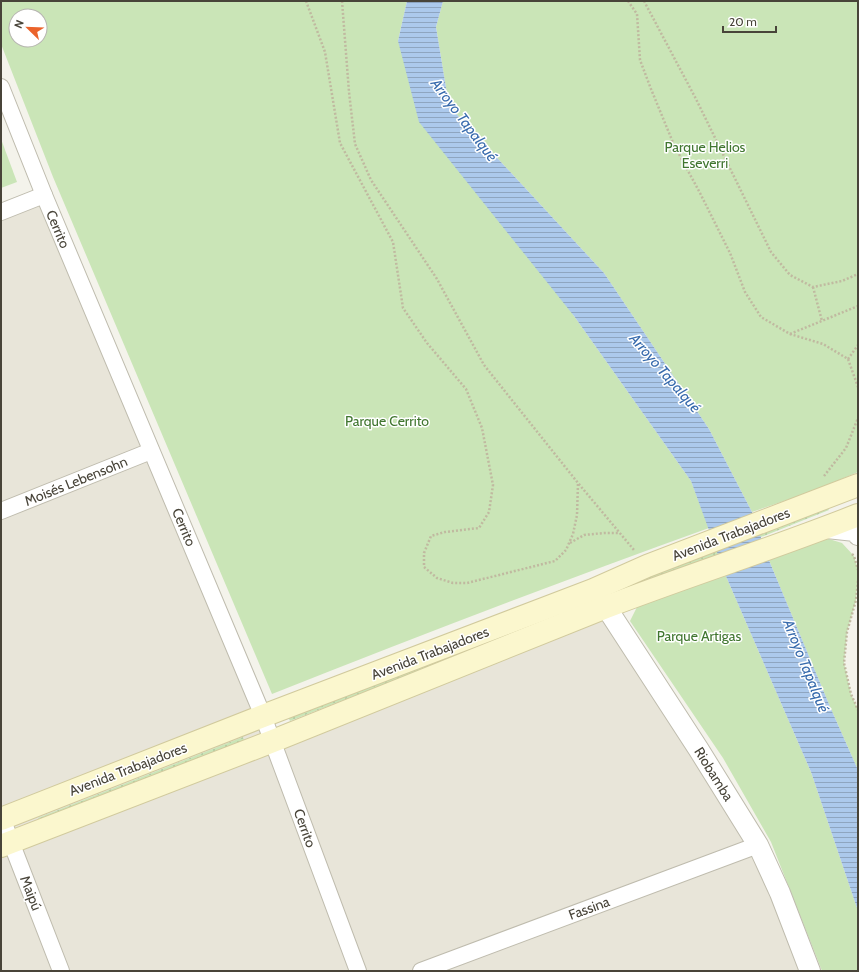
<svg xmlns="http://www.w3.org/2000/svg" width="859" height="972" font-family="Cabin,sans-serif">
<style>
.residential{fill:#e8e5d9}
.grass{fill:url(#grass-dots)}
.park{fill:#cae5b7;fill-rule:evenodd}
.water{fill:url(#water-rules)}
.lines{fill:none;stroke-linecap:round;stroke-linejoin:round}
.minor-casing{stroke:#bfbcae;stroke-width:18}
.tertiary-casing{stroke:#bfbcae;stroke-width:22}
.secondary-casing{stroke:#d1ca9d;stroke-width:24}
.path{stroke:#c0b9a0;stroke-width:2.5;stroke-dasharray:2 2;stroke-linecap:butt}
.minor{stroke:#fff;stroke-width:16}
.tertiary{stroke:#fff;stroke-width:20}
.secondary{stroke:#fbf7ce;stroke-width:22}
.labels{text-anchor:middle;stroke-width:3;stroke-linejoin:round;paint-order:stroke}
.park-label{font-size:14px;fill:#40762f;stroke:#fff}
.street-label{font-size:14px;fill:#484439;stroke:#fff}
.water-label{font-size:15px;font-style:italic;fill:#386bad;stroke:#fff}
</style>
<defs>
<pattern id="grass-dots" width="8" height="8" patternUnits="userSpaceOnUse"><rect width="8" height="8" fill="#cae5b7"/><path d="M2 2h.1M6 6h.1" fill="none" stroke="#afc69e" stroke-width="1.8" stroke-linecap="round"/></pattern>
<pattern id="water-rules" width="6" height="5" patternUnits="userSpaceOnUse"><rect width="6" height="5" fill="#acc9ec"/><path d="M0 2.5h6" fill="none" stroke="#8ea5c0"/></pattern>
</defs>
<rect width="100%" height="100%" fill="#f4f3eb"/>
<path class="residential" d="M 44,195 L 273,741 L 606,607 L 699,750 L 810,971 L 1,971 L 1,212 Z"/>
<g class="grass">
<path d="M 827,507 L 829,510 L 623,592 L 622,588 Z"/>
<path d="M 577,604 L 579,608 L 290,721 L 288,717 Z"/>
<path d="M 243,737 L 244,740 L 39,822 L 38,818 Z"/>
</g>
<g class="park">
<path d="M 1,1 L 407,1 L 398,41 L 574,316 L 691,481 L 709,528 C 562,581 417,636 272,694 L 53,177 L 1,44 ZM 16,16 L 40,16 L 40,40 L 16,40 Z"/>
<path d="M 443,1 L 858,1 L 858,472 L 813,491 L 752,512 L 709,429 L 604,273 L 449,106 L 436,27 Z"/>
<path d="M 1,139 L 17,182 L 1,188 Z"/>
<path d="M 829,539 L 842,543 L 854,556 L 858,570 L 856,600 L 847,632 L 844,663 L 851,694 L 858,710 L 858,770 L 831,709 L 768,558 L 817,541 Z"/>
<path d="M 725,574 L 811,772 L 858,911 L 858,971 L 822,971 L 771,842 L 723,758 L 630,621 L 638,605 Z"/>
</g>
<path class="water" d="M 407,1 L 443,1 L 436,27 L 449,106 L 604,273 L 709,429 L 752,512 L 768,558 L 831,709 L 858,770 L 858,911 L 811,772 L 725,574 L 691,481 L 574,316 L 419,122 L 398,41 Z"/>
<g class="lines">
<g class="minor-casing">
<g id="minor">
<path d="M 1,87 L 44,195 L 263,716 L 358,971"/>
<path d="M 1,212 L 44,195"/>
<path d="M 1,511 L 151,451"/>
<path d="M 1,815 L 11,842 L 61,971"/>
<path d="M 421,971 L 758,845"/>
</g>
</g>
<g class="tertiary-casing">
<g id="tertiary">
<path d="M 827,528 L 855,531 L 858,535"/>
<path d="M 597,595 L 606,607 L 699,750 L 758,845 L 780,893 L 810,971"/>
</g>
</g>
<g class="secondary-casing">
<g id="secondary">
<path d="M 1,819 L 263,716 L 593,590 L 647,566 L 858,485"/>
<path d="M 1,846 L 273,741 L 606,607 C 689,575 775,548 858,515"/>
</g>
</g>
<g class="path">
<path d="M 306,1 L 325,52 L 340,143 L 393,242 L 403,308 L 427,343 L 466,389 L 482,428 L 493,485 L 489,512 L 479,528 L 445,532 L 431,536 L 424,553 L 424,567 L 437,578 L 453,583 L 467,583 L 555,561 L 566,550 L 573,534 L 577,515 L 578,483"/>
<path d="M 342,1 L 349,92 L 355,144 L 371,180 L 437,279 L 484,365 L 578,483 L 634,550"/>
<path d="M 628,1 L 637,14 L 640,60 L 651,89 L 674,145 L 700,193 L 730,253 L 745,292 L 761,317 L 790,334 L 823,344 L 848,359 L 858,387"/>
<path d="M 644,1 L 696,99 L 771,252 L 790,275 L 813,287 L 842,281 L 858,274"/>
<path d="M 813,287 L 822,321"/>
<path d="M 790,334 L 858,306"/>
<path d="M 848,359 L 858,345"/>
<path d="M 824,476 L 846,448 L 858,418"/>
<path d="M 570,543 L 584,535 L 604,533 L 619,533"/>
<path d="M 852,554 L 854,556 L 858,570"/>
<path d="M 858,581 L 856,600 L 847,632 L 844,663 L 851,694 L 858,710"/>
</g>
<use href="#minor" class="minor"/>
<use href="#tertiary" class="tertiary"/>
<use href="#secondary" class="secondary"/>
</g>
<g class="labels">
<g class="park-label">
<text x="705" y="152">Parque Helios<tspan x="705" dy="16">Eseverri</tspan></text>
<text x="387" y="426">Parque Cerrito</text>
<text x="699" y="641">Parque Artigas</text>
</g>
<g class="street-label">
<text transform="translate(58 229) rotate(67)" y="5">Cerrito</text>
<text transform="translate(76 481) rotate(-22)" y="5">Moisés Lebensohn</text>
<text transform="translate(184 527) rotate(67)" y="5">Cerrito</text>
<text transform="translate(731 534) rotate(-21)" y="5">Avenida Trabajadores</text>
<text transform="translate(430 653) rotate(-21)" y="5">Avenida Trabajadores</text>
<text transform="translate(128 769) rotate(-21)" y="5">Avenida Trabajadores</text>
<text transform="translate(714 774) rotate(58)" y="5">Riobamba</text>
<text transform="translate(305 828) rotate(70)" y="5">Cerrito</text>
<text transform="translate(31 893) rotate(69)" y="5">Maipú</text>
<text transform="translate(589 908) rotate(-20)" y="5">Fassina</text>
</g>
<g class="water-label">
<text transform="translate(464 120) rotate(53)" y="5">Arroyo Tapalqué</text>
<text transform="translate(665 373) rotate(49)" y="5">Arroyo Tapalqué</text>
<text transform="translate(806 666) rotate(68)" y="5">Arroyo Tapalqué</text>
</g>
</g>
<rect width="859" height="972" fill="none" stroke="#484439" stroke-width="4"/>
<g transform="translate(28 28) rotate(293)"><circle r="19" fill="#ffffff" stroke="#b6b4b0"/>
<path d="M0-3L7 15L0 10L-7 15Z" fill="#eb632b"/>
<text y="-6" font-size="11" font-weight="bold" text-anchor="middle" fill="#484439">N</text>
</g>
<path d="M723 26v6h53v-6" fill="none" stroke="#484439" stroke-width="2"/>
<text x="729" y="26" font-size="12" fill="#484439" stroke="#ffffff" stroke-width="3" paint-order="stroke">20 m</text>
</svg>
